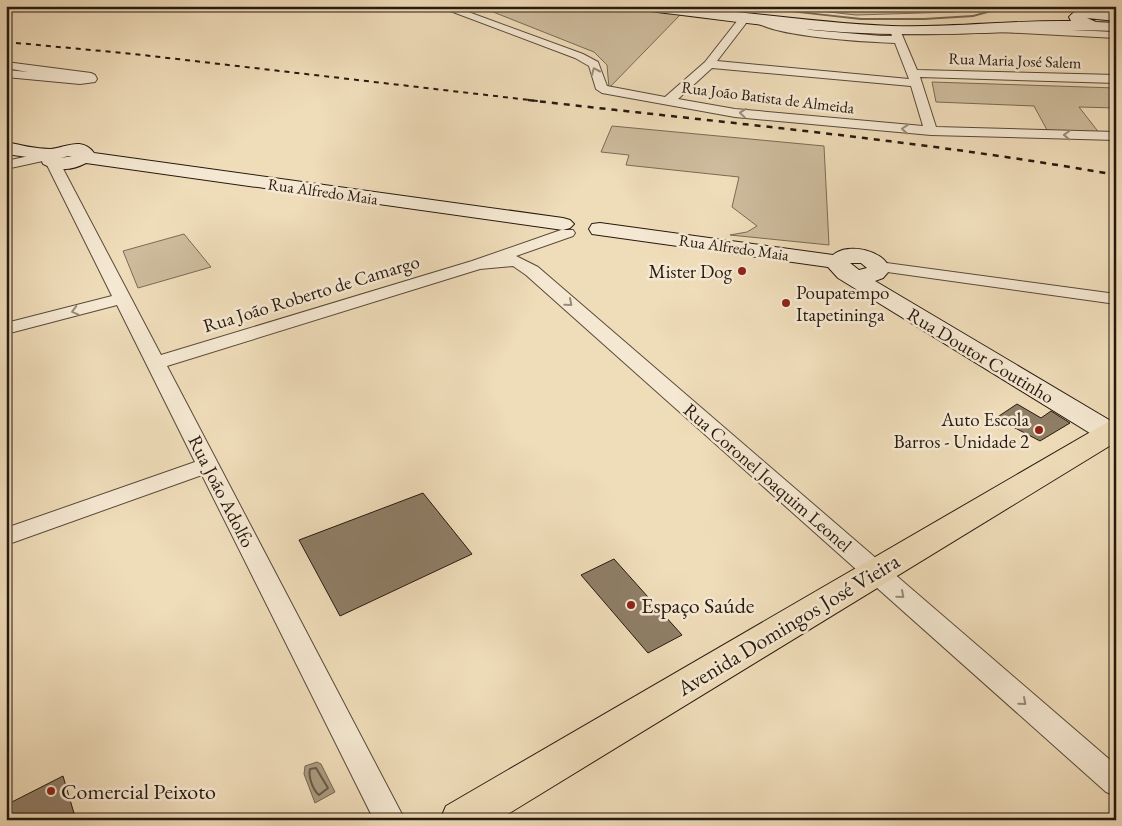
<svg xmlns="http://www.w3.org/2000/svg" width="1122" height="826" font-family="'EB Garamond',serif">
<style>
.green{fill:#cdbb9c;stroke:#7a6a55}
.water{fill:#ab9a7f;stroke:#766652}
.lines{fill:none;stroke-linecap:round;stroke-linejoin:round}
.shore{stroke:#685a46;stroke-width:2}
.stream{fill:#766652;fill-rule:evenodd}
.building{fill:#8f7e67;stroke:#26190e}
.minor-casing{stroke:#584a39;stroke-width:2}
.secondary-casing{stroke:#26190e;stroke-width:2}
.primary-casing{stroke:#26190e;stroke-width:2}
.minor{fill:#f5e8d2;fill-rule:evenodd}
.secondary{fill:#f5e8d2;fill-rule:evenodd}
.primary{fill:#efdcb9;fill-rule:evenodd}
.rail-far1{stroke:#26190e;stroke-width:2;stroke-dasharray:5 5;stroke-linecap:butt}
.rail{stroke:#26190e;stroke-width:2.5;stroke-dasharray:6 6;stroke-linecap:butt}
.oneway{stroke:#988b7a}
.poi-dot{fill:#8f2418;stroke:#f5e8d2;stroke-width:2}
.labels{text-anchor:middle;stroke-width:5;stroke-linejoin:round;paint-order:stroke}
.far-street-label{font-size:16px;fill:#26190e;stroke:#f5e8d2}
.poi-label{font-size:19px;fill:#26190e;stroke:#f5e8d2;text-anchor:end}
.street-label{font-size:19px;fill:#26190e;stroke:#f5e8d2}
.near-poi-label{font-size:22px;fill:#26190e;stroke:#f5e8d2;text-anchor:start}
.near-street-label{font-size:22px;fill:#26190e;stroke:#f5e8d2}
</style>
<rect width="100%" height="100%" fill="#efdcb9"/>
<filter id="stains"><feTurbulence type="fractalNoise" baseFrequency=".004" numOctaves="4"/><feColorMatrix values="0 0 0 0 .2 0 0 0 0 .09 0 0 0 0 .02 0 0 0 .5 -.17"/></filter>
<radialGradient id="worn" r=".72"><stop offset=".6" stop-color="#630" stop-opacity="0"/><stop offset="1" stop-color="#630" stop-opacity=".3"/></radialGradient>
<g class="green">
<path d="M 478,6 L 603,6 L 681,14 L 609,88 L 607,65 L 594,52 Z"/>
<path d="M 775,6 L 989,6 L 954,12 L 856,15 Z"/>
<path d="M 932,82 L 1116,88 L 1116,108 L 1079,107 L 1100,134 L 1047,130 L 1034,106 L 936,102 Z"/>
<path d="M 612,126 L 824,146 L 829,245 L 730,235 L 747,232 L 757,226 L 732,207 L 739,177 L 626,165 L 629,155 L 601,152 Z"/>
<path d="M 184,234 L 211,267 L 138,288 L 123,251 Z"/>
</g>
<path class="water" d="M 317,762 L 321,764 L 335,792 L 315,803 L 304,774 L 305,766 Z"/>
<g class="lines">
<path class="shore" d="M 316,768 L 328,788 L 319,795 C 313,790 308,777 310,769 Z"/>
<path class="stream" d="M 737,6 L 751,6 L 861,18 L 924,18 L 973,15 L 1006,6 L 1013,6 L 973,17 L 924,20 L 861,20 Z"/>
</g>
<g class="building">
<path d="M 1017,404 L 1041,418 L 1051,411 L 1070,423 L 1040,441 L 996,418 Z"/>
<path d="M 423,493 L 472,554 L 340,616 L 299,540 Z"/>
<path d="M 614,559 L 682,635 L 648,653 L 581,575 Z"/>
<path d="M 63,776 L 76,820 L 6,820 L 6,805 Z"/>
</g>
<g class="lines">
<g class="minor-casing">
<g id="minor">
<path d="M 437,6 L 452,6 L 583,54 L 598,62 L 607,86 L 665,97 L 705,62 L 741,16 L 749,16 L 750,18 L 717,61 L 909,79 L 895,43 C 868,42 771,37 753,20 L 758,17 L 811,30 L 881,36 L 892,36 L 890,30 L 895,27 L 900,30 L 917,70 L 1116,75 L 1116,83 L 920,77 L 936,127 L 1116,132 L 1116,140 L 931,135 L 735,117 L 602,93 L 596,89 L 589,66 L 575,58 ZM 712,68 L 911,86 L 923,126 L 735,109 L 678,99 Z"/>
<path d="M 1067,6 L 1079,6 L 1087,14 L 1082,17 Z"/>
<path d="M 1085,6 L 1098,6 L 1109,14 L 1104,17 Z"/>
<path d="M 1003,27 L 1116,32 L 1116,38 L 999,32 L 998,30 L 999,28 Z"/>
<path d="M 6,62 L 91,73 L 95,75 L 97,79 L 95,82 L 80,84 L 6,77 L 6,70 L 28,72 L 6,68 Z"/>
<path d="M 52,151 L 59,155 L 53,159 L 60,163 L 161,355 L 472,261 L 561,230 L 573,230 L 575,233 L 573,236 L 516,256 L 538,267 L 1116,765 L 1116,796 L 1106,792 L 526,275 L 513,266 L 480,269 L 167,366 L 405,820 L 374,820 L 202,475 L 6,545 L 6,528 L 195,462 L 117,305 L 6,334 L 6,323 L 112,296 L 46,163 L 52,159 L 6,169 L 6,161 Z"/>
<path d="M 879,262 L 1116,294 L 1116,304 L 873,270 L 871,267 L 873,264 Z"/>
</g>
</g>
<g class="secondary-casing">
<g id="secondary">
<path d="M 634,6 C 721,6 806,23 892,26 C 952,28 1012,20 1071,21 L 1069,17 C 1079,4 1102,11 1116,13 L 1116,21 L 1087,18 L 1096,22 L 1116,23 L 1116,31 C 1042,28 969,36 895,34 C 810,33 725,20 641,10 Z"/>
<path d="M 6,142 C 20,145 36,149 50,149 C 65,148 82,136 94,153 L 563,218 L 570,220 L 574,224 L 570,228 L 563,230 L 86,163 C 73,170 57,172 43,164 L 41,159 L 6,154 ZM 68,156 L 72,156 L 61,158 Z"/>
<path d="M 600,223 L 833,255 C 848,242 885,250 890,270 L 883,278 L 875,281 L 1116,424 L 1116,446 L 1106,443 L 838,278 L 828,267 L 592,234 L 589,229 L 592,224 ZM 850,263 L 861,263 L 867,268 L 859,270 Z"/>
</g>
</g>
<g class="primary-casing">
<path id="primary" d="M 1116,420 L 1116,442 L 498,820 L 440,820 L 446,806 L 1106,423 Z"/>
</g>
<use href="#minor" class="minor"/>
<use href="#secondary" class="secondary"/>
<use href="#primary" class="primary"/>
<path class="rail-far1" d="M 6,42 L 134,54 L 538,101"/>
<path class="rail" d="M 528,100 C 724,123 921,140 1116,175"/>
</g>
<defs><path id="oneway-chevron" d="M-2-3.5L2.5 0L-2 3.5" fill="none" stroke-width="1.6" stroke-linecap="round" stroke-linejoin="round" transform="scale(1.25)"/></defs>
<g class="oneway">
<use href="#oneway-chevron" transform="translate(595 71) rotate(-114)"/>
<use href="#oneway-chevron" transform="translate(743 113) rotate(-174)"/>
<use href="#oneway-chevron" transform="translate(905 129) rotate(-175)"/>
<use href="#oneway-chevron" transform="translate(1067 135) rotate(-178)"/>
<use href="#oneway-chevron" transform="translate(569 303) rotate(41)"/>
<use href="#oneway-chevron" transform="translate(75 311) rotate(165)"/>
<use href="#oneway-chevron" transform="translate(901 595) rotate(41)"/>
<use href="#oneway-chevron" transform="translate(1023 702) rotate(41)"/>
</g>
<g class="poi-dot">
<circle cx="742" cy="271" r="5"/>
<circle cx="786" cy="303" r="5"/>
<circle cx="1039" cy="430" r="5"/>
<circle cx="631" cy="605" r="5"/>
<circle cx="51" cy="791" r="5"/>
</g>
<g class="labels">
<g class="far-street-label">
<text transform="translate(1015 60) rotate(2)" y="6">Rua Maria José Salem</text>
<text transform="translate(768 97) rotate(7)" y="6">Rua João Batista de Almeida</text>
<text transform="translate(323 191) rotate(8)" y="6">Rua Alfredo Maia</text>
<text transform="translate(734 247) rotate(8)" y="6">Rua Alfredo Maia</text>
</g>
<g class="poi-label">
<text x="732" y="278">Mister Dog</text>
<text x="796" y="299" text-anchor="start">Poupatempo<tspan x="796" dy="22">Itapetininga</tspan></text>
<text x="1029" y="426">Auto Escola<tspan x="1029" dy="22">Barros - Unidade 2</tspan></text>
</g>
<g class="street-label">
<text transform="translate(311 293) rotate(-17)" y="7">Rua João Roberto de Camargo</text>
<text transform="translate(981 355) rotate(31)" y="7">Rua Doutor Coutinho</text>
<text transform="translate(768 477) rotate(41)" y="7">Rua Coronel Joaquim Leonel</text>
<text transform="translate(222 491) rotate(63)" y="7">Rua João Adolfo</text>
</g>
<g class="near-poi-label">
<text x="641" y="613">Espaço Saúde</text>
<text x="61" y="799">Comercial Peixoto</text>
</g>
<g class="near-street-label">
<text transform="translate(788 624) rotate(-31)" y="8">Avenida Domingos José Vieira</text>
</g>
</g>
<rect width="1122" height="826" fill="none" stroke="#efdcb9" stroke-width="25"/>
<rect x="8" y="8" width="1107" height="811" fill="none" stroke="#26190e" stroke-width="2.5"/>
<rect x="12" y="12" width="1097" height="801" fill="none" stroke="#26190e"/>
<rect width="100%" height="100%" filter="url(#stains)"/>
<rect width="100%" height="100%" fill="url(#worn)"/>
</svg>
